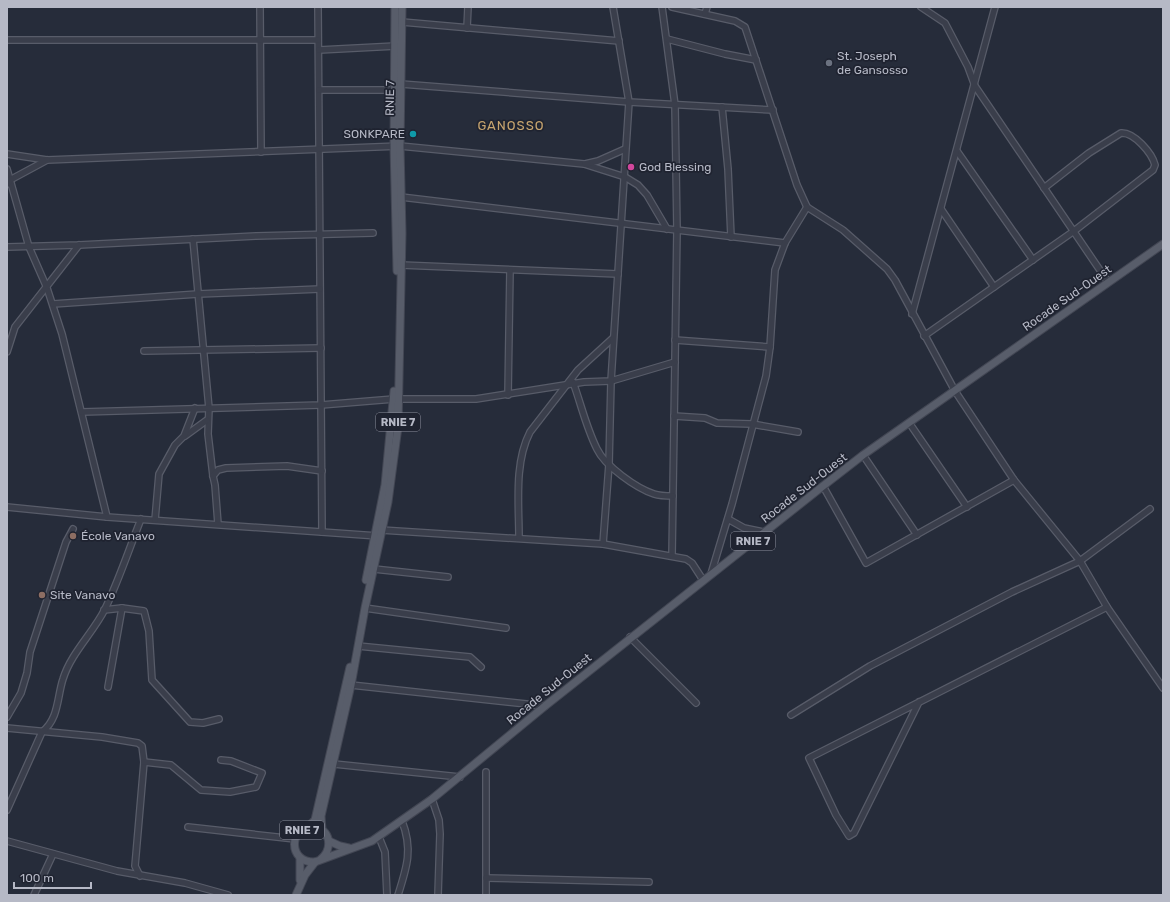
<svg xmlns="http://www.w3.org/2000/svg" width="1170" height="902" font-family="Rubik,sans-serif">
<style>
.lines{fill:none;stroke-linecap:round;stroke-linejoin:round}
.minor-casing{stroke:#585c69;stroke-width:8}
.major-casing{stroke:#434754;stroke-width:9}
.minor{stroke:#3a3e4b;stroke-width:5.5}
.major{stroke:#585d6a;stroke-width:7}
.worship-dot{fill:#6b7280;stroke:#1f2330;stroke-width:1.5}
.culture-dot{fill:#0f9aa8;stroke:#1f2330;stroke-width:1.5}
.hotel-dot{fill:#d1479c;stroke:#1f2330;stroke-width:1.5}
.education-dot{fill:#8d6e63;stroke:#1f2330;stroke-width:1.5}
.labels{text-anchor:middle;stroke-width:3.5;stroke-linejoin:round;paint-order:stroke}
.shield{fill:#1f2330;stroke:#898c99;stroke-width:1}
.shield-label{font-size:11px;font-weight:bold;fill:#b6b9c6}
.poi-label{font-size:12px;fill:#b6b9c6;stroke:#1f2330;text-anchor:start}
.street-label{font-size:12px;fill:#b6b9c6;stroke:#1f2330}
.neighbourhood-label{font-size:13px;letter-spacing:1px;fill:#c8a56f;stroke:#1f2330}
</style>
<rect width="100%" height="100%" fill="#262c3a"/>
<g class="lines">
<g class="minor-casing">
<g id="minor">
<path d="M 260,7 L 261,152"/>
<path d="M 318,7 L 322,532"/>
<path d="M 662,7 L 675,105 L 677,230 L 672,556"/>
<path d="M 672,7 L 735,21 L 745,27 L 797,185 L 807,207 L 843,230 L 887,269 L 895,280 L 955,391 L 1014,480 L 1080,561 L 1107,607 L 1163,688"/>
<path d="M 921,7 L 945,23 L 968,67 L 975,86 L 1108,282"/>
<path d="M 705,14 L 707,7"/>
<path d="M 402,22 L 619,41"/>
<path d="M 467,28 L 468,7"/>
<path d="M 667,39 L 725,54 L 756,60"/>
<path d="M 7,40 L 318,40"/>
<path d="M 319,50 L 396,46"/>
<path d="M 401,84 L 629,102 L 773,110"/>
<path d="M 319,90 L 395,90"/>
<path d="M 722,107 L 728,169 L 731,237"/>
<path d="M 957,151 L 1033,260"/>
<path d="M 7,154 L 47,160 L 400,146 L 584,164 L 625,177 L 638,185 L 647,195 L 667,229"/>
<path d="M 585,164 L 598,161 L 625,149"/>
<path d="M 7,169 L 29,247 L 47,288 L 62,334 L 107,517"/>
<path d="M 7,184 L 10,180 L 47,160"/>
<path d="M 401,197 L 785,243"/>
<path d="M 941,209 L 994,287"/>
<path d="M 193,239 L 209,408 L 208,434 L 213,476 L 215,485 L 218,524"/>
<path d="M 7,247 L 79,245 L 256,236 L 373,233"/>
<path d="M 401,265 L 618,274"/>
<path d="M 53,304 L 198,294 L 320,289"/>
<path d="M 912,314 L 995,7"/>
<path d="M 924,336 L 1074,231 L 1153,170 L 1155,165 C 1152,153 1134,132 1121,133 L 1089,153 L 1044,188"/>
<path d="M 675,340 L 770,347"/>
<path d="M 144,351 L 321,348"/>
<path d="M 7,352 L 15,327 L 79,245"/>
<path d="M 573,382 C 581,404 586,427 597,449 C 605,466 636,488 654,494 C 660,496 667,496 673,496"/>
<path d="M 508,395 L 510,270"/>
<path d="M 82,412 L 321,405 L 394,399 L 476,399 L 584,382 L 611,381 L 675,362"/>
<path d="M 674,416 L 705,418 L 717,423 L 752,424 L 798,432"/>
<path d="M 910,424 L 967,507"/>
<path d="M 185,436 L 207,420"/>
<path d="M 863,455 L 917,535"/>
<path d="M 213,476 L 218,470 L 226,468 L 287,466 L 322,471"/>
<path d="M 823,486 L 866,563 L 1014,480"/>
<path d="M 7,507 L 107,517 L 378,536"/>
<path d="M 728,519 L 744,528 L 764,532"/>
<path d="M 155,520 L 159,474 L 175,445 L 184,436 L 195,408"/>
<path d="M 381,530 L 603,544 L 686,559 L 692,563 L 703,580"/>
<path d="M 519,538 C 519,504 514,463 530,432 L 578,370 L 613,338"/>
<path d="M 603,544 L 609,464 L 611,381 L 629,102 L 613,7"/>
<path d="M 374,569 L 448,577"/>
<path d="M 711,574 L 732,504 L 766,376 L 770,347 L 775,270 L 785,243 L 807,207"/>
<path d="M 365,608 L 506,628"/>
<path d="M 104,610 L 122,608 L 144,611 L 149,631 L 152,680 L 190,722 L 203,723 L 219,719"/>
<path d="M 630,637 L 696,703"/>
<path d="M 358,646 L 470,657 L 481,667"/>
<path d="M 351,685 L 545,706"/>
<path d="M 108,687 L 122,608"/>
<path d="M 919,702 L 854,833 L 849,836 L 836,815 L 809,758 L 1107,607"/>
<path d="M 791,715 L 870,666 L 1012,592 L 1080,561 L 1150,509"/>
<path d="M 7,717 L 21,693 L 27,673 L 30,652 L 66,542 L 73,529"/>
<path d="M 7,728 L 102,737 L 138,743 L 142,746 L 144,762 L 135,866 L 140,876"/>
<path d="M 144,762 L 171,765 L 201,790 L 230,792 L 256,787 L 262,773 L 231,761 L 221,760"/>
<path d="M 334,764 L 460,777"/>
<path d="M 486,772 L 486,895"/>
<path d="M 432,799 L 439,820 L 440,834 L 438,895"/>
<path d="M 7,810 L 42,732 C 59,719 57,697 63,679 C 71,653 93,633 105,609 C 119,580 129,549 141,519"/>
<path d="M 188,827 L 295,839"/>
<path d="M 379,837 L 385,852 L 387,895"/>
<path d="M 7,841 L 117,871 L 185,883 L 228,895"/>
<path d="M 486,878 L 649,882"/>
<path d="M 34,895 L 53,854"/>
<path d="M 398,895 C 407,867 413,849 402,821"/>
</g>
</g>
<g class="major-casing">
<g id="major">
<path d="M 395,7 L 394,146 L 397,271"/>
<path d="M 366,580 L 385,485 L 394,391"/>
<path d="M 308,827 L 315,820 L 350,667"/>
<path d="M 322,830 L 321,816 L 324,803 L 351,685 L 365,608 L 388,502 L 398,427 L 402,233 L 400,146 L 402,7"/>
<path d="M 329,841 L 340,846 L 349,848"/>
<path d="M 321,859 C 333,849 331,828 313,827 C 289,825 287,863 315,862 L 372,841 L 432,799 L 545,706 L 823,486 L 863,455 L 1163,244"/>
<path d="M 300,880 L 300,858"/>
<path d="M 296,895 L 305,875 L 315,862"/>
</g>
</g>
<use href="#minor" class="minor"/>
<use href="#major" class="major"/>
</g>
<circle class="worship-dot" cx="829" cy="63" r="4"/>
<circle class="culture-dot" cx="413" cy="134" r="4"/>
<circle class="hotel-dot" cx="631" cy="167" r="4"/>
<g class="education-dot">
<circle cx="73" cy="536" r="4"/>
<circle cx="42" cy="595" r="4"/>
</g>
<g class="labels">
<g class="shield">
<rect x="376" y="413" width="44" height="18" rx="3"/>
<rect x="731" y="532" width="44" height="18" rx="3"/>
<rect x="280" y="821" width="44" height="18" rx="3"/>
</g>
<g class="shield-label">
<text x="398" y="426">RNIE 7</text>
<text x="753" y="545">RNIE 7</text>
<text x="302" y="834">RNIE 7</text>
</g>
<g class="poi-label">
<text x="837" y="60">St. Joseph<tspan x="837" dy="14">de Gansosso</tspan></text>
<text x="405" y="138" text-anchor="end">SONKPARE</text>
<text x="639" y="171">God Blessing</text>
<text x="81" y="540">École Vanavo</text>
<text x="50" y="599">Site Vanavo</text>
</g>
<g class="street-label">
<text transform="translate(390 98) rotate(-89)" y="4">RNIE 7</text>
<text transform="translate(1067 298) rotate(-35)" y="4">Rocade Sud-Ouest</text>
<text transform="translate(804 488) rotate(-38)" y="4">Rocade Sud-Ouest</text>
<text transform="translate(549 689) rotate(-39)" y="4">Rocade Sud-Ouest</text>
</g>
<g class="neighbourhood-label">
<text x="511" y="130">GANOSSO</text>
</g>
</g>
<rect width="1170" height="902" fill="none" stroke="#b6b9c6" stroke-width="16"/>
<path d="M14 882v6h77v-6" fill="none" stroke="#b6b9c6" stroke-width="2"/>
<text x="20" y="882" font-size="12" fill="#b6b9c6" stroke="#1f2330" stroke-width="3" paint-order="stroke">100 m</text>
</svg>
